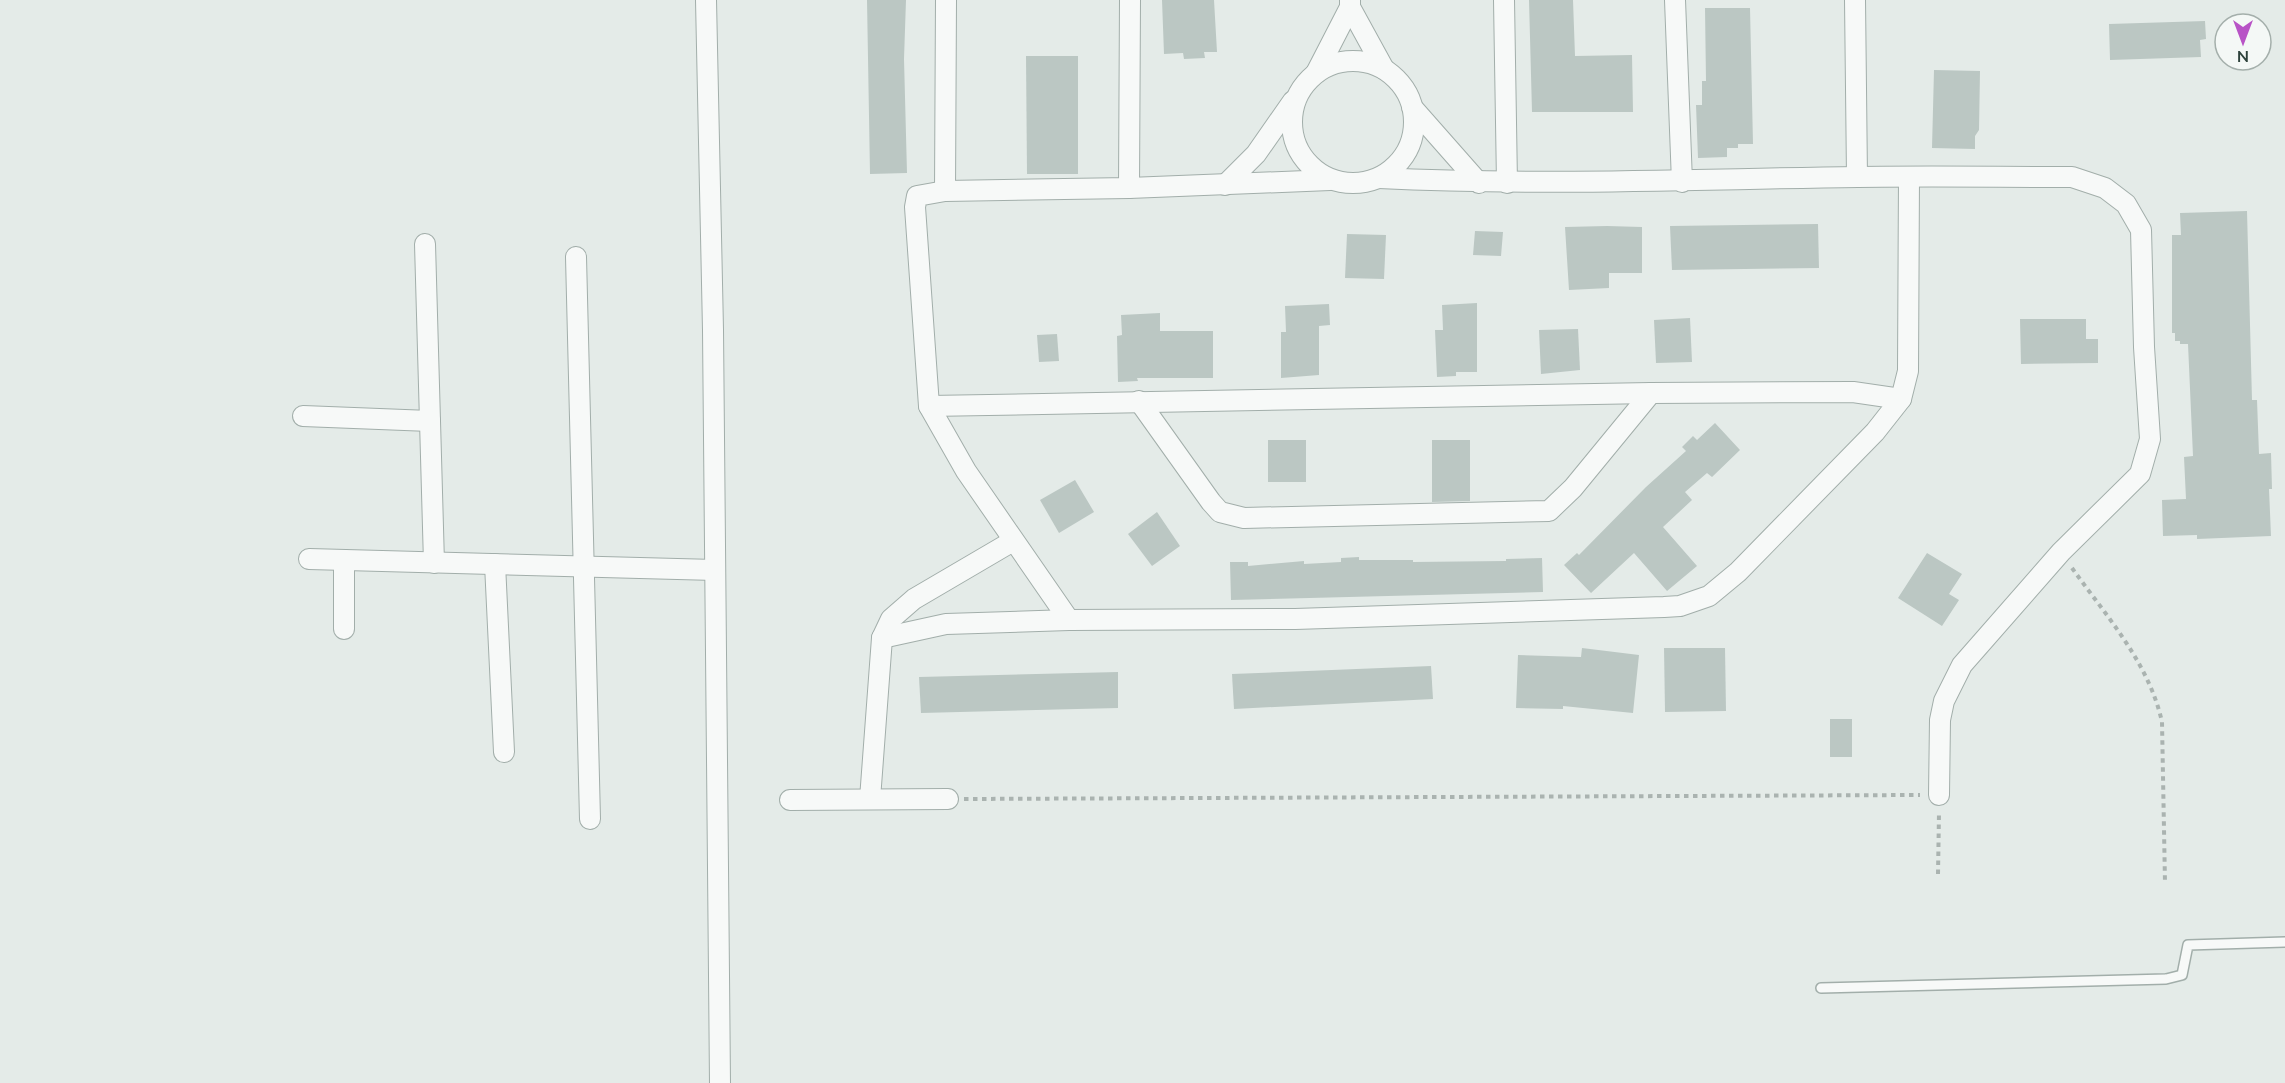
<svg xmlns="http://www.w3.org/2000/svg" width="2285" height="1083" font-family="Mulish,sans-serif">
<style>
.building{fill:#bbc7c3}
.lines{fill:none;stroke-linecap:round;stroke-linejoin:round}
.lane-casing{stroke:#a2aeaa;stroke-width:12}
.street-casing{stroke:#a2aeaa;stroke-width:22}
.path{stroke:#aab3b0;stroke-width:4;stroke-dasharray:4.5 4.5;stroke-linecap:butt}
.lane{stroke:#f7f9f8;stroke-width:9}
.street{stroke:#f7f9f8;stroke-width:20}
</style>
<rect width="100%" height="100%" fill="#e4ebe8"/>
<g class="building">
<path d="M 867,0 L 906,0 L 904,59 L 907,173 L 870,174 Z"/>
<path d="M 1162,0 L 1214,0 L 1217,52 L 1204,52 L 1205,58 L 1184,59 L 1183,53 L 1164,54 Z"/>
<path d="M 1529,0 L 1573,0 L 1575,56 L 1632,55 L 1633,112 L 1532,112 Z"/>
<path d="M 1705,8 L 1750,8 L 1753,144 L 1738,144 L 1738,148 L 1727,148 L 1727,157 L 1698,158 L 1696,105 L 1702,105 L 1702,81 L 1706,81 Z"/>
<path d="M 2205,21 L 2206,39 L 2200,40 L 2201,57 L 2110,60 L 2109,24 Z"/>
<path d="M 1026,56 L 1078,56 L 1078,174 L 1027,174 Z"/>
<path d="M 1934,70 L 1980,71 L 1979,130 L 1975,136 L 1975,149 L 1932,148 Z"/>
<path d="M 2247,211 L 2252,400 L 2257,400 L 2259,454 L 2271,453 L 2272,489 L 2269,489 L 2271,536 L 2197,539 L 2197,535 L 2163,536 L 2162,500 L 2186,499 L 2184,457 L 2193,456 L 2188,344 L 2180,344 L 2180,341 L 2175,341 L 2175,333 L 2172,333 L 2172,235 L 2181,235 L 2180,213 Z"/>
<path d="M 1818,224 L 1819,268 L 1672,270 L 1670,226 Z"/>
<path d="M 1607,226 L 1642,227 L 1642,273 L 1609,273 L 1609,288 L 1569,290 L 1565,227 Z"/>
<path d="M 1475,231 L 1503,232 L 1501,256 L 1473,255 Z"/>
<path d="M 1347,234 L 1386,235 L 1384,279 L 1345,278 Z"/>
<path d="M 1477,303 L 1477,372 L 1456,372 L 1456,376 L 1437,377 L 1435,330 L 1443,330 L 1442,305 Z"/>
<path d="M 1329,304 L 1330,325 L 1319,326 L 1319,375 L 1281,378 L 1281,332 L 1286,332 L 1285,306 Z"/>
<path d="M 1160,313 L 1160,331 L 1213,331 L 1213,378 L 1137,378 L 1138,381 L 1118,382 L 1117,336 L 1122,335 L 1121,315 Z"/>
<path d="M 1690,318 L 1692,362 L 1656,363 L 1654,320 Z"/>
<path d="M 2020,319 L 2086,319 L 2086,339 L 2098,339 L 2098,363 L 2021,364 Z"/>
<path d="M 1578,329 L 1580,370 L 1541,374 L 1539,330 Z"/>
<path d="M 1057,334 L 1059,361 L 1039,362 L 1037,335 Z"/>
<path d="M 1715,423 L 1740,450 L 1712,477 L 1707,473 L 1685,492 L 1692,500 L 1663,527 L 1697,566 L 1667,591 L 1634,553 L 1591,593 L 1564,565 L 1577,553 L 1579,555 L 1646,487 L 1686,451 L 1682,447 L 1693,436 L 1697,440 Z"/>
<rect x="1268" y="440" width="38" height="42"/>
<path d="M 1432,440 L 1470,440 L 1470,501 L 1432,502 Z"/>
<path d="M 1075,480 L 1094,512 L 1059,533 L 1040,500 Z"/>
<path d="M 1157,512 L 1180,546 L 1152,566 L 1128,534 Z"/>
<path d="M 1927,553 L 1962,574 L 1949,594 L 1959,600 L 1942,626 L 1898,598 Z"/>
<path d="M 1359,557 L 1359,560 L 1413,560 L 1413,562 L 1506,561 L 1506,559 L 1542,558 L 1543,592 L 1231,600 L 1230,562 L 1248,562 L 1248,566 L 1304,561 L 1304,564 L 1341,562 L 1341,558 Z"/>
<path d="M 1582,648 L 1639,655 L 1633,713 L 1563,706 L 1563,709 L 1516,708 L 1518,655 L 1581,657 Z"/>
<path d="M 1664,648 L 1725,648 L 1726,711 L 1665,712 Z"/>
<path d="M 1431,666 L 1433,699 L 1234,709 L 1232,674 Z"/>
<path d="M 1118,672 L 1118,708 L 921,713 L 919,677 Z"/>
<rect x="1830" y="719" width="22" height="38"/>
</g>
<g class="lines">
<g class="lane-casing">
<path id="lane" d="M 1821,988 L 2166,979 L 2182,975 L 2188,945 L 2285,942"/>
</g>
<g class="street-casing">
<g id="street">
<path d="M 706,0 L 713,330 L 720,1083"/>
<path d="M 1350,0 L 1350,7 L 1384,69"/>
<path d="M 1504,0 L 1507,183"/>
<path d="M 1675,0 L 1682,182"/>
<path d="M 1855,0 L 1857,177"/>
<circle cx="1353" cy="122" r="61"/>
<path d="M 1316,73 L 1350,7"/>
<path d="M 1412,107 L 1479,183"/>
<path d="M 1379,178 C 1539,186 1698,179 1858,177 C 1929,176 2000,177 2072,177 L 2105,188 L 2126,204 L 2141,230 L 2144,347 L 2150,439 L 2140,474 L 2061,552 L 1962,665 L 1944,701 L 1940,720 L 1939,795"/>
<path d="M 1225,185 L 1256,154 L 1293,101"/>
<path d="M 1129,188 L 1130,0"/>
<path d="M 945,191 L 946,0"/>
<path d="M 425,244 L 434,563"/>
<path d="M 576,257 L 590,819"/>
<path d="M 1139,401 L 1211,502 L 1220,512 L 1244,518 L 1549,511 L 1573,488 L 1651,393"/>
<path d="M 929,406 L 1651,393 L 1853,392 L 1901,399"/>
<path d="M 303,416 L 430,421"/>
<path d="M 309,559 L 715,570"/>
<path d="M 344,560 L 344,629"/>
<path d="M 495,564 L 504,752"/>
<path d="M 1069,620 L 966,471 L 929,406 L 915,207 L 917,196 L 945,191 L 1129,188 L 1330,180"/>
<path d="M 882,638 L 946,624 L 1069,620 L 1295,619 L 1664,607 L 1680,606 L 1709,596 L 1738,572 L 1875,432 L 1901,399 L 1908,371 L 1909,177"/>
<path d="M 870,799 L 882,638 L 891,619 L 914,599 L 1013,541"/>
<path d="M 790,800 L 948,799"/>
</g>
</g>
<g class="path">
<path d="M 2072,568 C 2107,617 2149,663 2162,722 L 2165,883"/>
<path d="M 964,799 L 1920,795"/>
<path d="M 1938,874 L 1939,813"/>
</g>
<use href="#lane" class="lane"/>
<use href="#street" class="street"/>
</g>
<g transform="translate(2243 42) rotate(180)"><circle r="28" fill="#f4f8f6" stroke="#a4afab" stroke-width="1.5"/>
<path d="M0-4.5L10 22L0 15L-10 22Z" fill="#b853c6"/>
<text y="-9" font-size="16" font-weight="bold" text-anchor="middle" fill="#2d423b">N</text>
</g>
</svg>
